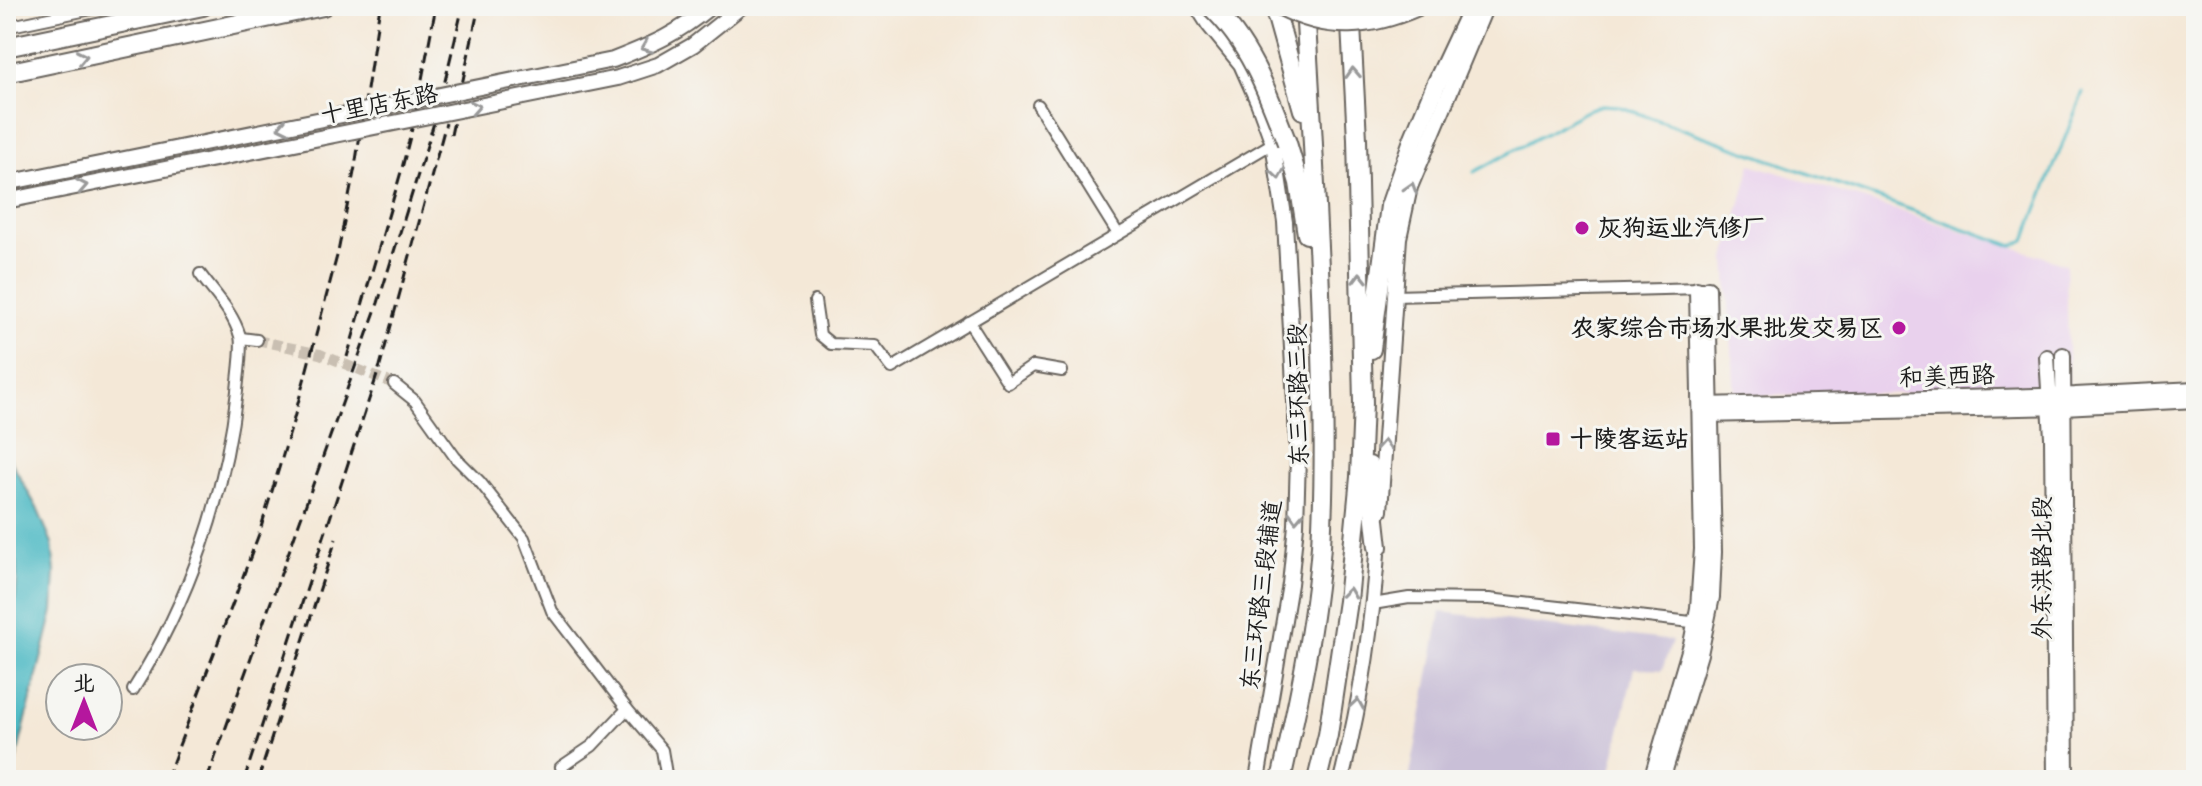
<svg xmlns="http://www.w3.org/2000/svg" width="2202" height="786" font-family="'Shantell Sans','LXGW WenKai TC',sans-serif">
<style>
.built{fill:#e9d1ed}
.industrial{fill:#c9bfd7}
.water{fill:#4ab8c3;stroke:#336a70;stroke-width:2}
.lines{fill:none;stroke-linecap:round;stroke-linejoin:round}
.stream{stroke:#4ab8c3;stroke-width:3}
.street-tunnel{stroke:#c9bfb2;stroke-width:10;stroke-dasharray:10 5;stroke-linecap:butt}
.street-casing{stroke:#68635d;stroke-width:14}
.secondary-casing{stroke:#68635d;stroke-width:18}
.highway-casing{stroke:#68635d;stroke-width:22}
.street{stroke:#fff;stroke-width:10}
.secondary{stroke:#fff;stroke-width:14}
.highway{stroke:#fff;stroke-width:18}
.rail{stroke:#1c1c1c;stroke-width:3;stroke-dasharray:12 6;stroke-linecap:butt}
.secondary-bridge-casing{stroke:#68635d;stroke-width:18;stroke-linecap:butt}
.highway-bridge-casing{stroke:#68635d;stroke-width:22;stroke-linecap:butt}
.secondary-bridge{stroke:#fff;stroke-width:14}
.highway-bridge{stroke:#fff;stroke-width:18}
.oneway{stroke:#999}
.poi-dot{fill:#b5179e;stroke:#f6f6f2;stroke-width:3}
.labels{text-anchor:middle;stroke-width:6;stroke-linejoin:round;paint-order:stroke}
.street-label{font-size:24px;fill:#1c1c1c;stroke:#f6f6f2}
.poi-label{font-size:24px;font-weight:bold;fill:#1c1c1c;stroke:#f6f6f2;text-anchor:start}
</style>
<rect width="100%" height="100%" fill="#f6f6f2"/>
<filter id="ink" filterUnits="userSpaceOnUse"><feTurbulence type="fractalNoise" baseFrequency=".0125" numOctaves="2"/><feDisplacementMap in="SourceGraphic" scale="16" xChannelSelector="R" yChannelSelector="G"/><feConvolveMatrix kernelMatrix="1 2 1 2 8 2 1 2 1" color-interpolation-filters="sRGB"/></filter>
<filter id="wash" filterUnits="userSpaceOnUse"><feTurbulence type="fractalNoise" baseFrequency=".006" numOctaves="4" result="noise"/><feDisplacementMap in="SourceGraphic" scale="32" xChannelSelector="R" yChannelSelector="G"/><feGaussianBlur stdDeviation="1.8" result="paint"/><feColorMatrix in="noise" values="0 0 0 0 0 0 0 0 0 0 0 0 0 0 0 0 0 1.4 0 .05"/><feComposite in="paint" operator="in"/></filter>
<g filter="url(#wash)">
<rect width="100%" height="100%" fill="#f4e8d7"/>
<path class="built" d="M 1751,164 L 2066,264 L 2069,391 L 1735,396 L 1726,259 Z"/>
<path class="industrial" d="M 1441,612 L 1672,641 L 1662,670 L 1634,668 L 1609,780 L 1409,780 Z"/>
<path class="water" d="M 6,452 L 37,508 L 52,543 L 55,572 L 53,611 L 11,780 L 6,780 L 6,641 L 15,602 L 17,580 L 16,560 L 6,534 Z"/>
<g class="lines">
<path class="stream" d="M 1474,172 L 1590,109 L 1602,105 L 1618,106 L 2013,246 L 2025,240 L 2083,92"/>
</g>
</g>
<g filter="url(#ink)">
<g class="lines">
<path class="street-tunnel" d="M 257,340 L 320,354 L 394,384"/>
<g class="street-casing">
<g id="street">
<path d="M 6,27 L 106,6"/>
<path d="M 1038,105 L 1118,234"/>
<path d="M 1394,296 L 1702,288"/>
<path d="M 815,301 L 820,335 L 831,344 L 875,346 L 892,368 L 1273,143"/>
<path d="M 969,322 L 1008,383 L 1033,366 L 1062,371"/>
<path d="M 241,338 L 257,340"/>
<path d="M 394,384 L 415,401 L 455,457 L 480,482 L 524,538 L 552,611 L 627,709 L 592,746 L 561,767 L 566,780"/>
<path d="M 1373,604 L 1409,598 L 1489,599 L 1700,623"/>
<path d="M 133,690 C 190,600 225,496 237,391 C 238,377 243,348 240,336 C 233,312 214,293 200,274"/>
<path d="M 627,709 L 662,750 L 667,780"/>
</g>
</g>
<g class="secondary-casing">
<g id="secondary">
<path d="M 1197,6 L 1209,25 L 1241,64 L 1258,102 L 1273,143 L 1285,222 L 1298,457 L 1296,525 L 1290,584 L 1257,780"/>
<path d="M 2063,355 L 2066,780"/>
<path d="M 2047,357 L 2052,437 L 2055,780"/>
<path d="M 1705,405 L 2075,395 L 2196,389"/>
<path d="M 1704,415 L 2063,407 L 2196,400"/>
<path d="M 1380,511 L 1399,238 L 1410,187 L 1486,6"/>
<path d="M 1341,780 C 1361,702 1373,620 1378,540"/>
<path d="M 1651,780 L 1691,644 L 1698,608 L 1702,549 L 1697,289"/>
<path d="M 1662,780 L 1700,654 L 1712,597 L 1714,552 L 1708,288"/>
</g>
</g>
<g class="highway-casing">
<g id="highway">
<path d="M 1272,6 L 1277,17 L 1303,110"/>
<path d="M 6,47 L 203,6"/>
<path d="M 6,73 L 323,6"/>
<path d="M 1287,143 L 1299,183 L 1307,234"/>
<path d="M 1371,349 L 1390,206 L 1413,140 L 1435,87 L 1473,6"/>
<path d="M 1369,466 L 1378,547"/>
<path d="M 1281,780 C 1298,704 1315,625 1321,546 C 1326,461 1323,377 1320,291 C 1316,196 1311,101 1305,6"/>
<path d="M 1317,780 L 1328,735 L 1348,601 L 1360,477 L 1363,403 L 1357,139 L 1350,6"/>
</g>
</g>
<use href="#street" class="street"/>
<use href="#secondary" class="secondary"/>
<use href="#highway" class="highway"/>
<g class="rail">
<path d="M 451,135 L 479,6"/>
<path d="M 347,357 L 401,172 L 414,121 L 436,6"/>
<path d="M 166,780 L 259,534 L 293,422 L 338,252 L 355,167 L 380,6"/>
<path d="M 207,780 L 378,303 L 438,110 L 463,6"/>
<path d="M 244,780 L 380,366 L 446,123"/>
<path d="M 258,780 L 336,539"/>
</g>
<g class="secondary-bridge-casing">
<g id="secondary-bridge">
<path d="M 6,183 L 613,60 C 654,44 677,34 711,6"/>
<path d="M 6,201 L 618,78 L 658,65 L 693,45 L 742,6"/>
</g>
</g>
<g class="highway-bridge-casing">
<g id="highway-bridge">
<path d="M 1210,6 C 1250,43 1268,93 1287,143"/>
<path d="M 1281,6 C 1329,31 1370,27 1418,6"/>
</g>
</g>
<use href="#secondary-bridge" class="secondary-bridge"/>
<use href="#highway-bridge" class="highway-bridge"/>
</g>
<defs><path id="oneway-chevron" d="M-2-3.5L2.5 0L-2 3.5" fill="none" stroke-width="1.6" stroke-linecap="round" stroke-linejoin="round" transform="scale(2)"/></defs>
<g class="oneway">
<use href="#oneway-chevron" transform="translate(646 47) rotate(158)"/>
<use href="#oneway-chevron" transform="translate(82 57) rotate(-12)"/>
<use href="#oneway-chevron" transform="translate(1353 73) rotate(-93)"/>
<use href="#oneway-chevron" transform="translate(475 107) rotate(-11)"/>
<use href="#oneway-chevron" transform="translate(283 127) rotate(168)"/>
<use href="#oneway-chevron" transform="translate(1278 174) rotate(81)"/>
<use href="#oneway-chevron" transform="translate(82 186) rotate(-11)"/>
<use href="#oneway-chevron" transform="translate(1411 188) rotate(-73)"/>
<use href="#oneway-chevron" transform="translate(1360 278) rotate(-91)"/>
<use href="#oneway-chevron" transform="translate(1384 445) rotate(-86)"/>
<use href="#oneway-chevron" transform="translate(1296 517) rotate(93)"/>
<use href="#oneway-chevron" transform="translate(1349 593) rotate(-83)"/>
<use href="#oneway-chevron" transform="translate(1357 704) rotate(-81)"/>
</g>
</g>
<g class="poi-dot">
<circle cx="1582" cy="228" r="8"/>
<circle cx="1899" cy="328" r="8"/>
<rect x="1545" y="431" width="16" height="16" rx="4"/>
</g>
<g class="labels">
<g class="street-label">
<text transform="translate(379 104) rotate(-11)" y="8">十里店东路</text>
<text transform="translate(1947 376) rotate(-2)" y="8">和美西路</text>
<text transform="translate(1298 395) rotate(-91)" y="8">东三环路三段</text>
<text transform="translate(2042 568) rotate(-90)" y="8">外东洪路北段</text>
<text transform="translate(1261 595) rotate(-83)" y="8">东三环路三段辅道</text>
</g>
<g class="poi-label">
<text x="1598" y="236">灰狗运业汽修厂</text>
<text x="1883" y="336" text-anchor="end">农家综合市场水果批发交易区</text>
<text x="1569" y="447">十陵客运站</text>
</g>
</g>
<rect width="2202" height="786" fill="none" stroke="#f6f6f2" stroke-width="32"/>
<g transform="translate(84 702)"><circle r="38" fill="#f6f6f2" stroke="#9f9f9c" stroke-width="2"/>
<path d="M0-6L14 30L0 20L-14 30Z" fill="#b5179e"/>
<text y="-12" font-size="22" font-weight="bold" text-anchor="middle" fill="#1c1c1c">北</text>
</g>
</svg>
